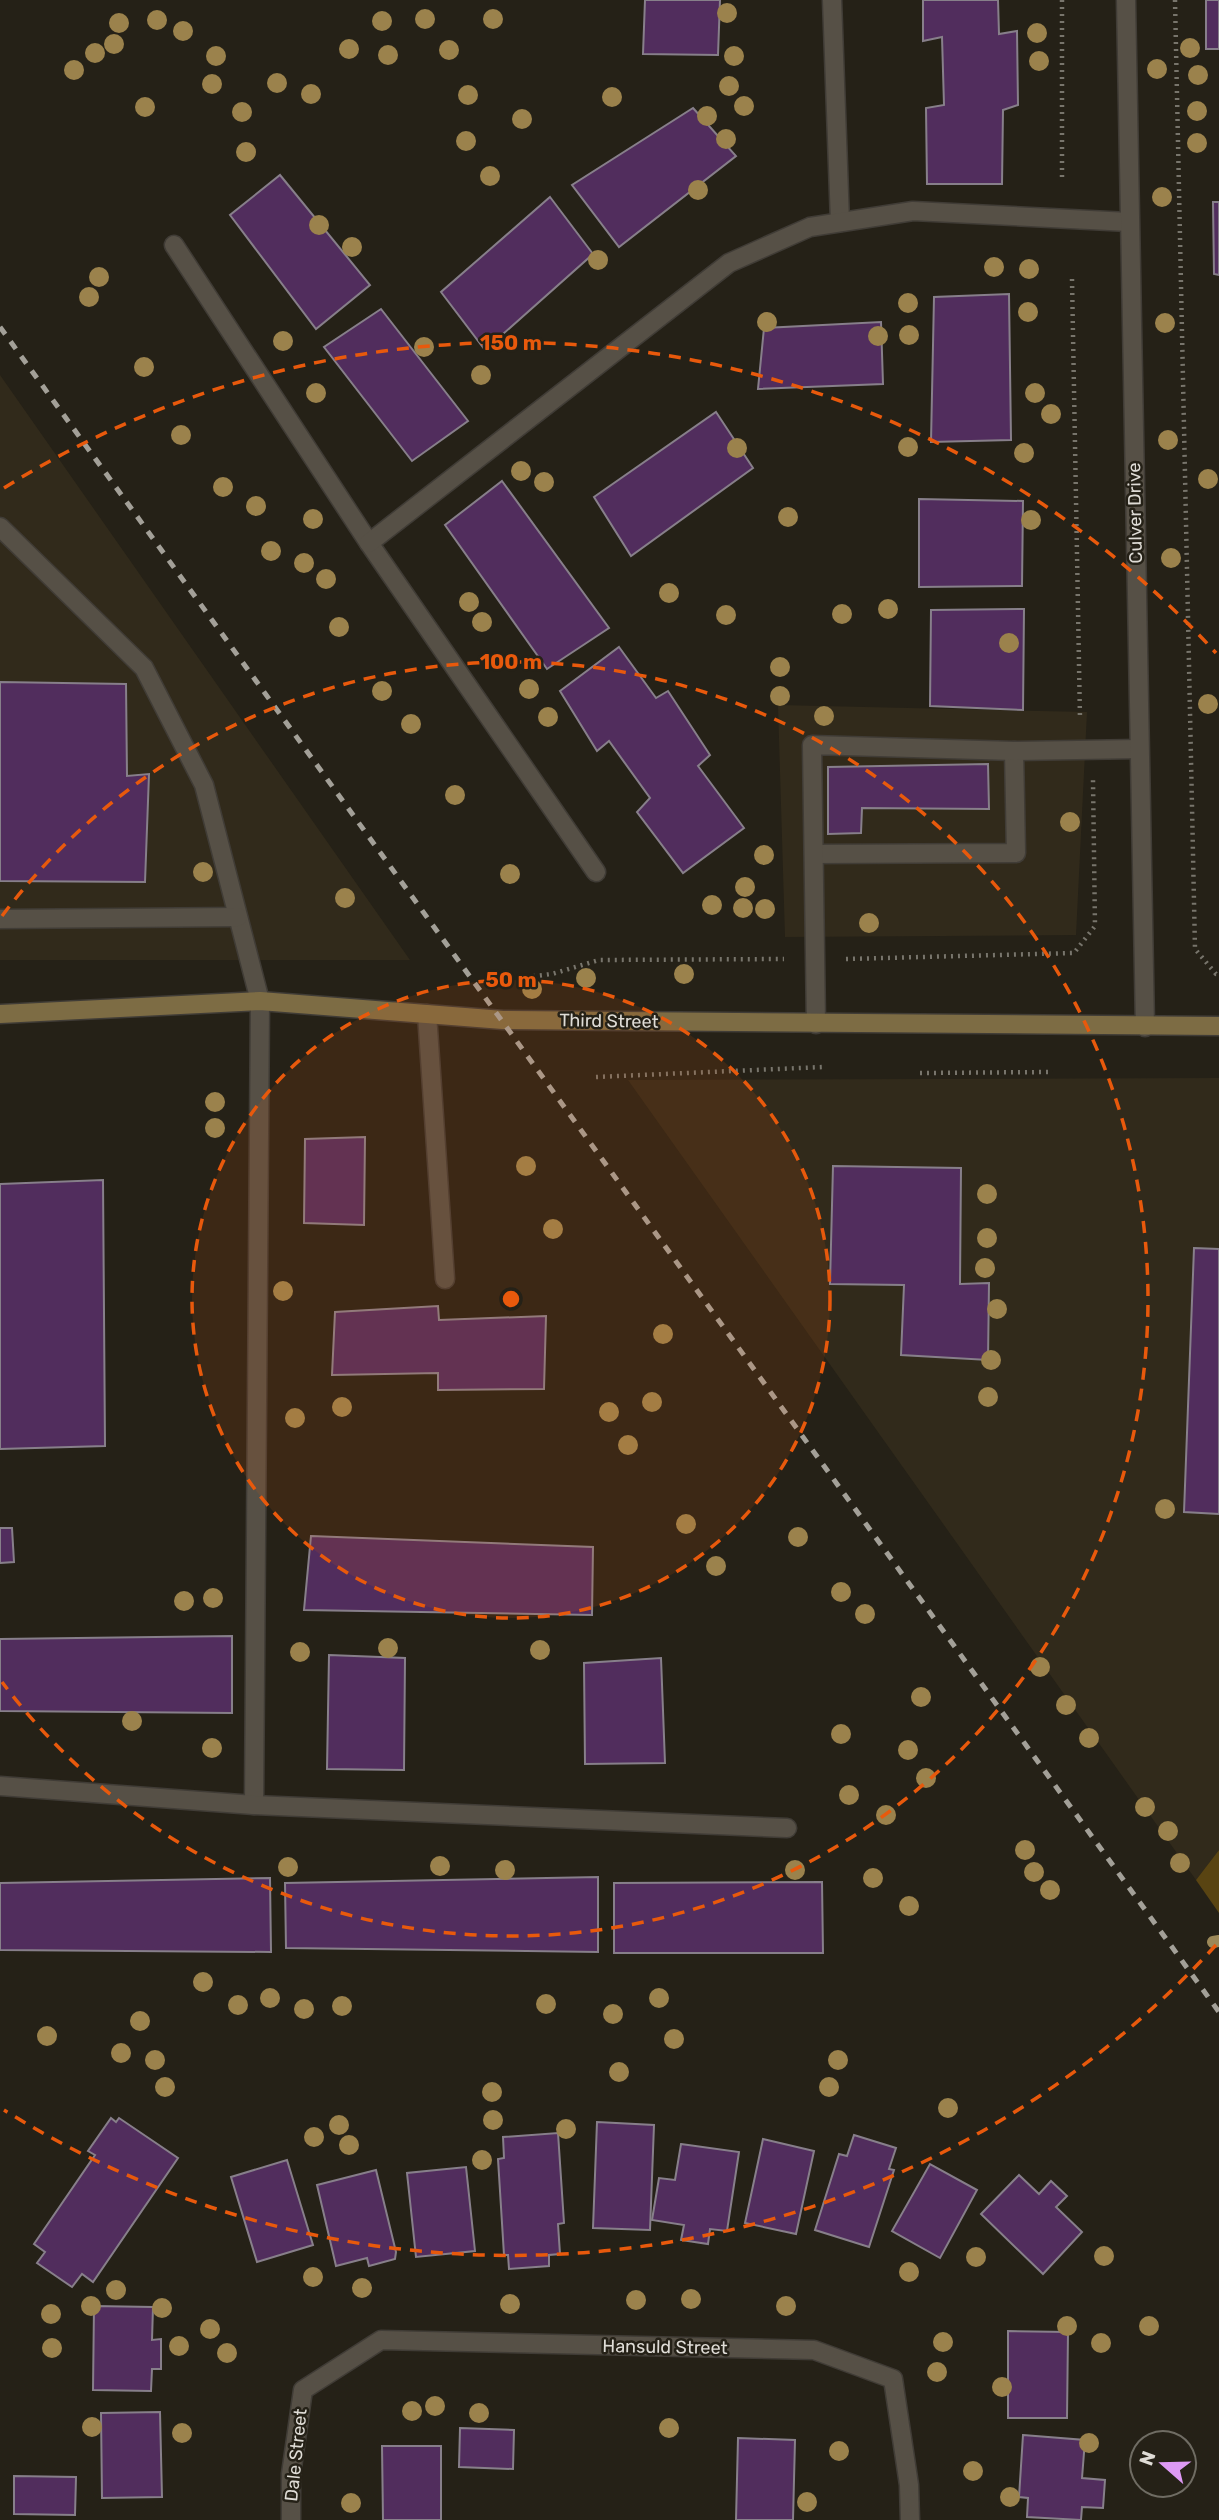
<svg xmlns="http://www.w3.org/2000/svg" width="1219" height="2520" font-family="Rubik,sans-serif">
<style>
.built{fill:#312a1b}
.green{fill:#594412}
.lines{fill:none;stroke-linecap:round;stroke-linejoin:round}
.stream{stroke:#9c8858;stroke-width:12}
.building{fill:#512d5d;stroke:#877f8a;stroke-width:2}
.lane-casing{stroke:#403c36;stroke-width:21}
.street-casing{stroke:#403c36;stroke-width:21}
.secondary-casing{stroke:#403c36;stroke-width:21}
.path{stroke:#78756c;stroke-width:4.5;stroke-dasharray:2 5;stroke-linecap:butt}
.lane{stroke:#565046;stroke-width:18}
.street{stroke:#565046;stroke-width:18}
.secondary{stroke:#7d6c44;stroke-width:18}
.rail{stroke:#a3a098;stroke-width:5;stroke-dasharray:9 9;stroke-linecap:butt}
.tree{fill:#9b824c}
.ring{fill:none;stroke:#e8590c;stroke-width:3.5;stroke-dasharray:12 9}
.labels{text-anchor:middle;stroke-width:5;stroke-linejoin:round;paint-order:stroke}
.street-label{font-size:18px;fill:#dfdcd6;stroke:#252117}
.centre{fill:#e8590c;stroke:#252117;stroke-width:3.5}
.ring-label{font-size:21px;text-anchor:middle;font-weight:bold;fill:#e8590c;stroke:#252117;stroke-width:5;stroke-linejoin:round;paint-order:stroke}
</style>
<rect width="100%" height="100%" fill="#252117"/>
<g class="built">
<path d="M 0,375 L 410,960 L 0,960 Z"/>
<path d="M 778,705 L 1087,712 L 1076,935 L 785,937 Z"/>
<path d="M 1219,1078 L 1219,1850 L 1196,1880 L 628,1080 Z"/>
</g>
<path class="green" d="M 1219,1850 L 1219,1913 L 1196,1880 Z"/>
<g class="lines">
<path class="stream" d="M 1213,1942 L 1219,1941"/>
</g>
<g class="building">
<path d="M 645,0 L 720,0 L 718,55 L 643,54 Z"/>
<path d="M 923,0 L 998,0 L 999,34 L 1017,31 L 1018,105 L 1003,110 L 1002,184 L 927,184 L 926,108 L 944,105 L 942,37 L 923,41 Z"/>
<rect x="1206" y="0" width="13" height="49"/>
<path d="M 693,108 L 736,156 L 619,247 L 572,185 Z"/>
<path d="M 280,175 L 370,285 L 316,329 L 230,215 Z"/>
<path d="M 550,197 L 593,254 L 485,350 L 441,292 Z"/>
<path d="M 1213,202 L 1219,202 L 1219,275 L 1214,274 Z"/>
<path d="M 1009,294 L 1011,440 L 931,442 L 934,297 Z"/>
<path d="M 381,309 L 468,421 L 412,461 L 324,347 Z"/>
<path d="M 881,322 L 883,384 L 758,389 L 764,328 Z"/>
<path d="M 716,412 L 753,468 L 631,556 L 594,497 Z"/>
<path d="M 502,481 L 609,628 L 547,669 L 445,525 Z"/>
<path d="M 919,499 L 1023,501 L 1022,586 L 919,587 Z"/>
<path d="M 1024,609 L 1023,710 L 930,706 L 931,610 Z"/>
<path d="M 619,647 L 656,698 L 668,691 L 710,755 L 698,766 L 744,828 L 683,873 L 637,812 L 650,798 L 609,741 L 597,751 L 560,691 Z"/>
<path d="M 0,682 L 126,684 L 127,776 L 149,774 L 145,882 L 0,881 Z"/>
<path d="M 988,764 L 989,809 L 862,808 L 861,833 L 828,834 L 828,767 Z"/>
<path d="M 365,1137 L 364,1225 L 304,1223 L 305,1139 Z"/>
<path d="M 833,1166 L 961,1168 L 960,1284 L 989,1283 L 988,1360 L 901,1355 L 904,1285 L 830,1284 Z"/>
<path d="M 103,1180 L 105,1446 L 0,1449 L 0,1184 Z"/>
<path d="M 1194,1248 L 1219,1249 L 1219,1514 L 1184,1512 Z"/>
<path d="M 438,1306 L 439,1320 L 546,1316 L 544,1389 L 438,1390 L 438,1373 L 332,1375 L 335,1312 Z"/>
<path d="M 0,1528 L 12,1528 L 14,1562 L 0,1563 Z"/>
<path d="M 311,1536 L 593,1547 L 592,1615 L 304,1610 Z"/>
<path d="M 232,1636 L 232,1713 L 0,1711 L 0,1639 Z"/>
<path d="M 329,1655 L 405,1658 L 404,1770 L 327,1769 Z"/>
<path d="M 661,1658 L 665,1763 L 585,1764 L 584,1663 Z"/>
<path d="M 598,1877 L 598,1952 L 286,1948 L 285,1883 Z"/>
<path d="M 270,1878 L 271,1952 L 0,1950 L 0,1883 Z"/>
<path d="M 822,1882 L 823,1953 L 614,1953 L 614,1883 Z"/>
<path d="M 111,2118 L 116,2122 L 119,2118 L 178,2158 L 93,2282 L 82,2274 L 72,2287 L 37,2263 L 45,2252 L 34,2244 L 95,2155 L 88,2151 Z"/>
<path d="M 597,2122 L 654,2125 L 650,2230 L 593,2228 Z"/>
<path d="M 558,2133 L 564,2223 L 558,2224 L 560,2254 L 549,2255 L 549,2266 L 509,2269 L 508,2255 L 504,2255 L 498,2159 L 504,2158 L 503,2137 Z"/>
<path d="M 854,2135 L 896,2148 L 889,2169 L 894,2170 L 869,2247 L 815,2230 L 839,2154 L 847,2156 Z"/>
<path d="M 763,2139 L 814,2151 L 796,2234 L 745,2223 Z"/>
<path d="M 681,2144 L 739,2152 L 727,2231 L 710,2229 L 708,2244 L 681,2240 L 684,2225 L 652,2220 L 659,2178 L 675,2180 Z"/>
<path d="M 287,2160 L 313,2245 L 257,2262 L 231,2177 Z"/>
<path d="M 930,2164 L 977,2190 L 940,2258 L 892,2231 Z"/>
<path d="M 466,2167 L 475,2251 L 416,2257 L 407,2173 Z"/>
<path d="M 376,2170 L 396,2252 L 395,2259 L 369,2266 L 367,2258 L 336,2266 L 317,2185 Z"/>
<path d="M 1019,2175 L 1039,2194 L 1051,2181 L 1067,2196 L 1056,2207 L 1082,2232 L 1043,2274 L 981,2214 Z"/>
<path d="M 94,2306 L 153,2307 L 152,2340 L 161,2339 L 161,2369 L 152,2369 L 151,2391 L 93,2390 Z"/>
<path d="M 1008,2331 L 1068,2332 L 1067,2418 L 1008,2418 Z"/>
<path d="M 160,2412 L 162,2497 L 102,2498 L 101,2413 Z"/>
<path d="M 460,2428 L 514,2430 L 513,2469 L 459,2467 Z"/>
<path d="M 1023,2435 L 1085,2440 L 1082,2478 L 1105,2480 L 1103,2508 L 1082,2507 L 1081,2520 L 1027,2517 L 1028,2498 L 1019,2497 Z"/>
<path d="M 738,2438 L 795,2440 L 793,2520 L 736,2520 Z"/>
<path d="M 382,2446 L 441,2446 L 441,2520 L 383,2520 Z"/>
<path d="M 14,2476 L 76,2477 L 75,2515 L 14,2514 Z"/>
</g>
<g class="lines">
<g class="lane-casing">
<g id="lane">
<path d="M 832,0 L 840,222"/>
<path d="M 174,245 L 369,543 L 596,872"/>
<path d="M 0,527 L 144,668 L 204,785 L 260,1001 L 254,1805"/>
<path d="M 369,543 L 729,263 L 810,227 L 913,211 L 1129,222"/>
<path d="M 814,854 L 1016,853 L 1014,751"/>
<path d="M 0,919 L 238,917"/>
<path d="M 427,1014 L 445,1279"/>
<path d="M 816,1024 L 812,745 L 1014,751 L 1139,749"/>
<path d="M 0,1786 L 254,1805 L 787,1828"/>
</g>
</g>
<g class="street-casing">
<g id="street">
<path d="M 1126,0 L 1145,1027"/>
<path d="M 291,2520 L 291,2474 L 303,2390 L 381,2340 L 814,2350 L 893,2379 L 909,2485 L 910,2520"/>
</g>
</g>
<g class="secondary-casing">
<path id="secondary" d="M 0,1014 L 260,1001 L 503,1020 L 1219,1026"/>
</g>
<g class="path">
<path d="M 1175,0 L 1195,949 L 1216,974 L 1219,974"/>
<path d="M 1062,177 L 1062,0"/>
<path d="M 1072,279 L 1080,719"/>
<path d="M 846,959 L 1074,953 L 1095,926 L 1093,780"/>
<path d="M 526,977 L 552,974 L 599,960 L 784,959"/>
<path d="M 920,1073 L 1053,1072"/>
<path d="M 596,1077 L 823,1067"/>
</g>
<use href="#lane" class="lane"/>
<use href="#street" class="street"/>
<use href="#secondary" class="secondary"/>
<path class="rail" d="M 0,327 L 1219,2012"/>
</g>
<g class="tree">
<circle cx="727" cy="13" r="10"/>
<circle cx="425" cy="19" r="10"/>
<circle cx="493" cy="19" r="10"/>
<circle cx="157" cy="20" r="10"/>
<circle cx="382" cy="21" r="10"/>
<circle cx="119" cy="23" r="10"/>
<circle cx="183" cy="31" r="10"/>
<circle cx="1037" cy="33" r="10"/>
<circle cx="114" cy="44" r="10"/>
<circle cx="1190" cy="48" r="10"/>
<circle cx="349" cy="49" r="10"/>
<circle cx="449" cy="50" r="10"/>
<circle cx="95" cy="53" r="10"/>
<circle cx="388" cy="55" r="10"/>
<circle cx="216" cy="56" r="10"/>
<circle cx="734" cy="56" r="10"/>
<circle cx="1039" cy="61" r="10"/>
<circle cx="1157" cy="69" r="10"/>
<circle cx="74" cy="70" r="10"/>
<circle cx="1198" cy="75" r="10"/>
<circle cx="277" cy="83" r="10"/>
<circle cx="212" cy="84" r="10"/>
<circle cx="729" cy="86" r="10"/>
<circle cx="311" cy="94" r="10"/>
<circle cx="468" cy="95" r="10"/>
<circle cx="612" cy="97" r="10"/>
<circle cx="744" cy="106" r="10"/>
<circle cx="145" cy="107" r="10"/>
<circle cx="1197" cy="111" r="10"/>
<circle cx="242" cy="112" r="10"/>
<circle cx="707" cy="116" r="10"/>
<circle cx="522" cy="119" r="10"/>
<circle cx="726" cy="139" r="10"/>
<circle cx="466" cy="141" r="10"/>
<circle cx="1197" cy="143" r="10"/>
<circle cx="246" cy="152" r="10"/>
<circle cx="490" cy="176" r="10"/>
<circle cx="698" cy="190" r="10"/>
<circle cx="1162" cy="197" r="10"/>
<circle cx="319" cy="225" r="10"/>
<circle cx="352" cy="247" r="10"/>
<circle cx="598" cy="260" r="10"/>
<circle cx="994" cy="267" r="10"/>
<circle cx="1029" cy="269" r="10"/>
<circle cx="99" cy="277" r="10"/>
<circle cx="89" cy="297" r="10"/>
<circle cx="908" cy="303" r="10"/>
<circle cx="1028" cy="312" r="10"/>
<circle cx="767" cy="322" r="10"/>
<circle cx="1165" cy="323" r="10"/>
<circle cx="909" cy="335" r="10"/>
<circle cx="878" cy="336" r="10"/>
<circle cx="283" cy="341" r="10"/>
<circle cx="424" cy="347" r="10"/>
<circle cx="144" cy="367" r="10"/>
<circle cx="481" cy="375" r="10"/>
<circle cx="316" cy="393" r="10"/>
<circle cx="1035" cy="393" r="10"/>
<circle cx="1051" cy="414" r="10"/>
<circle cx="181" cy="435" r="10"/>
<circle cx="1168" cy="440" r="10"/>
<circle cx="908" cy="447" r="10"/>
<circle cx="737" cy="448" r="10"/>
<circle cx="1024" cy="453" r="10"/>
<circle cx="521" cy="471" r="10"/>
<circle cx="1208" cy="479" r="10"/>
<circle cx="544" cy="482" r="10"/>
<circle cx="223" cy="487" r="10"/>
<circle cx="256" cy="506" r="10"/>
<circle cx="788" cy="517" r="10"/>
<circle cx="313" cy="519" r="10"/>
<circle cx="1031" cy="520" r="10"/>
<circle cx="271" cy="551" r="10"/>
<circle cx="1171" cy="558" r="10"/>
<circle cx="304" cy="563" r="10"/>
<circle cx="326" cy="579" r="10"/>
<circle cx="669" cy="593" r="10"/>
<circle cx="469" cy="602" r="10"/>
<circle cx="888" cy="609" r="10"/>
<circle cx="842" cy="614" r="10"/>
<circle cx="726" cy="615" r="10"/>
<circle cx="482" cy="622" r="10"/>
<circle cx="339" cy="627" r="10"/>
<circle cx="1009" cy="643" r="10"/>
<circle cx="780" cy="667" r="10"/>
<circle cx="529" cy="689" r="10"/>
<circle cx="382" cy="691" r="10"/>
<circle cx="780" cy="696" r="10"/>
<circle cx="1208" cy="704" r="10"/>
<circle cx="824" cy="716" r="10"/>
<circle cx="548" cy="717" r="10"/>
<circle cx="411" cy="724" r="10"/>
<circle cx="455" cy="795" r="10"/>
<circle cx="1070" cy="822" r="10"/>
<circle cx="764" cy="855" r="10"/>
<circle cx="203" cy="872" r="10"/>
<circle cx="510" cy="874" r="10"/>
<circle cx="745" cy="887" r="10"/>
<circle cx="345" cy="898" r="10"/>
<circle cx="712" cy="905" r="10"/>
<circle cx="743" cy="908" r="10"/>
<circle cx="765" cy="909" r="10"/>
<circle cx="869" cy="923" r="10"/>
<circle cx="684" cy="974" r="10"/>
<circle cx="586" cy="978" r="10"/>
<circle cx="532" cy="989" r="10"/>
<circle cx="215" cy="1102" r="10"/>
<circle cx="215" cy="1128" r="10"/>
<circle cx="526" cy="1166" r="10"/>
<circle cx="987" cy="1194" r="10"/>
<circle cx="553" cy="1229" r="10"/>
<circle cx="987" cy="1238" r="10"/>
<circle cx="985" cy="1268" r="10"/>
<circle cx="283" cy="1291" r="10"/>
<circle cx="997" cy="1309" r="10"/>
<circle cx="663" cy="1334" r="10"/>
<circle cx="991" cy="1360" r="10"/>
<circle cx="988" cy="1397" r="10"/>
<circle cx="652" cy="1402" r="10"/>
<circle cx="342" cy="1407" r="10"/>
<circle cx="609" cy="1412" r="10"/>
<circle cx="295" cy="1418" r="10"/>
<circle cx="628" cy="1445" r="10"/>
<circle cx="1165" cy="1509" r="10"/>
<circle cx="686" cy="1524" r="10"/>
<circle cx="798" cy="1537" r="10"/>
<circle cx="716" cy="1566" r="10"/>
<circle cx="841" cy="1592" r="10"/>
<circle cx="213" cy="1598" r="10"/>
<circle cx="184" cy="1601" r="10"/>
<circle cx="865" cy="1614" r="10"/>
<circle cx="388" cy="1648" r="10"/>
<circle cx="540" cy="1650" r="10"/>
<circle cx="300" cy="1652" r="10"/>
<circle cx="1040" cy="1667" r="10"/>
<circle cx="921" cy="1697" r="10"/>
<circle cx="1066" cy="1705" r="10"/>
<circle cx="132" cy="1721" r="10"/>
<circle cx="841" cy="1734" r="10"/>
<circle cx="1089" cy="1738" r="10"/>
<circle cx="212" cy="1748" r="10"/>
<circle cx="908" cy="1750" r="10"/>
<circle cx="926" cy="1778" r="10"/>
<circle cx="849" cy="1795" r="10"/>
<circle cx="1145" cy="1807" r="10"/>
<circle cx="886" cy="1815" r="10"/>
<circle cx="1168" cy="1831" r="10"/>
<circle cx="1025" cy="1850" r="10"/>
<circle cx="1180" cy="1863" r="10"/>
<circle cx="440" cy="1866" r="10"/>
<circle cx="288" cy="1867" r="10"/>
<circle cx="505" cy="1870" r="10"/>
<circle cx="795" cy="1870" r="10"/>
<circle cx="1034" cy="1872" r="10"/>
<circle cx="873" cy="1878" r="10"/>
<circle cx="1050" cy="1890" r="10"/>
<circle cx="909" cy="1906" r="10"/>
<circle cx="203" cy="1982" r="10"/>
<circle cx="270" cy="1998" r="10"/>
<circle cx="659" cy="1998" r="10"/>
<circle cx="546" cy="2004" r="10"/>
<circle cx="238" cy="2005" r="10"/>
<circle cx="342" cy="2006" r="10"/>
<circle cx="304" cy="2009" r="10"/>
<circle cx="613" cy="2014" r="10"/>
<circle cx="140" cy="2021" r="10"/>
<circle cx="47" cy="2036" r="10"/>
<circle cx="674" cy="2039" r="10"/>
<circle cx="121" cy="2053" r="10"/>
<circle cx="155" cy="2060" r="10"/>
<circle cx="838" cy="2060" r="10"/>
<circle cx="619" cy="2072" r="10"/>
<circle cx="165" cy="2087" r="10"/>
<circle cx="829" cy="2087" r="10"/>
<circle cx="492" cy="2092" r="10"/>
<circle cx="948" cy="2108" r="10"/>
<circle cx="493" cy="2120" r="10"/>
<circle cx="339" cy="2125" r="10"/>
<circle cx="566" cy="2129" r="10"/>
<circle cx="314" cy="2137" r="10"/>
<circle cx="349" cy="2145" r="10"/>
<circle cx="482" cy="2160" r="10"/>
<circle cx="1104" cy="2256" r="10"/>
<circle cx="976" cy="2257" r="10"/>
<circle cx="909" cy="2272" r="10"/>
<circle cx="313" cy="2277" r="10"/>
<circle cx="362" cy="2288" r="10"/>
<circle cx="116" cy="2290" r="10"/>
<circle cx="691" cy="2299" r="10"/>
<circle cx="636" cy="2300" r="10"/>
<circle cx="510" cy="2304" r="10"/>
<circle cx="91" cy="2306" r="10"/>
<circle cx="786" cy="2306" r="10"/>
<circle cx="162" cy="2308" r="10"/>
<circle cx="51" cy="2314" r="10"/>
<circle cx="1067" cy="2326" r="10"/>
<circle cx="1149" cy="2326" r="10"/>
<circle cx="210" cy="2329" r="10"/>
<circle cx="943" cy="2342" r="10"/>
<circle cx="1101" cy="2343" r="10"/>
<circle cx="179" cy="2346" r="10"/>
<circle cx="52" cy="2348" r="10"/>
<circle cx="227" cy="2353" r="10"/>
<circle cx="937" cy="2372" r="10"/>
<circle cx="1002" cy="2387" r="10"/>
<circle cx="435" cy="2406" r="10"/>
<circle cx="412" cy="2411" r="10"/>
<circle cx="479" cy="2413" r="10"/>
<circle cx="92" cy="2427" r="10"/>
<circle cx="669" cy="2428" r="10"/>
<circle cx="182" cy="2433" r="10"/>
<circle cx="1089" cy="2443" r="10"/>
<circle cx="839" cy="2451" r="10"/>
<circle cx="973" cy="2471" r="10"/>
<circle cx="1010" cy="2497" r="10"/>
<circle cx="807" cy="2502" r="10"/>
<circle cx="351" cy="2503" r="10"/>
</g>
<circle cx="511" cy="1299" r="319" fill="#e8590c" fill-opacity=".12"/>
<g class="ring">
<circle cx="511" cy="1299" r="319"/>
<path d="M2 916A637 637 0 1 1 2 1682"/>
<path d="M1216 1945A956 956 0 0 1 4 2110M4 488A956 956 0 0 1 1216 653"/>
</g>
<g class="labels">
<g class="street-label">
<text transform="translate(1135 513) rotate(-91)" y="6">Culver Drive</text>
<text transform="translate(609 1021) rotate(1)" y="6">Third Street</text>
<text transform="translate(665 2347) rotate(1)" y="6">Hansuld Street</text>
<text transform="translate(296 2455) rotate(-84)" y="6">Dale Street</text>
</g>
</g>
<circle cx="511" cy="1299" r="10" class="centre"/>
<g class="ring-label">
<text x="511" y="350">150 m</text>
<text x="511" y="669">100 m</text>
<text x="511" y="987">50 m</text>
</g>
<g transform="translate(1163 2464) rotate(290)"><circle r="33" fill="#252117" stroke="#6f6c63" stroke-width="2"/>
<path d="M0-5L12 26L0 18L-12 26Z" fill="#dd99f4"/>
<text y="-10" font-size="19" font-weight="bold" text-anchor="middle" fill="#dfdcd6">N</text>
</g>
</svg>
